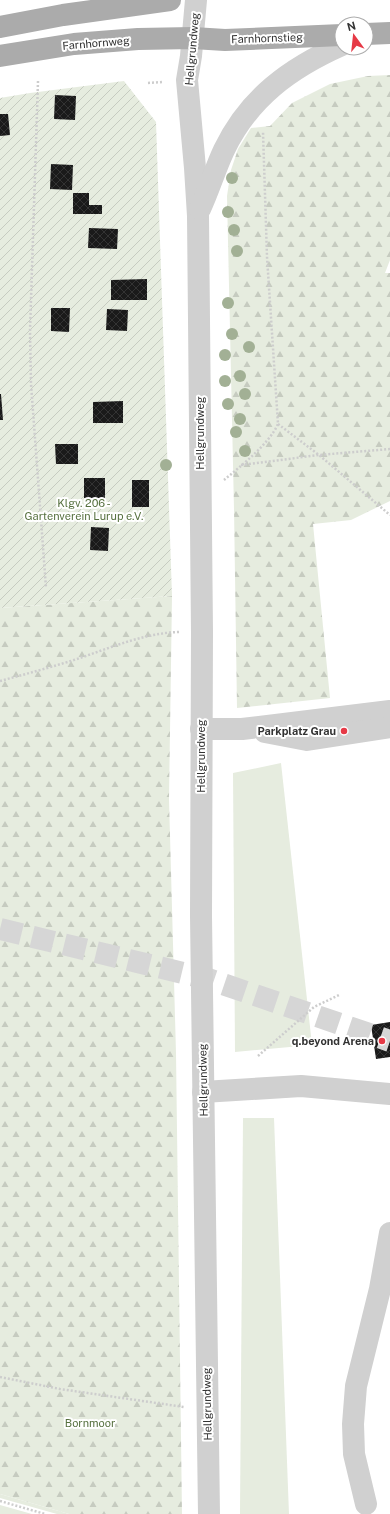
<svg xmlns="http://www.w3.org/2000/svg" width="390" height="1514" font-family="'Public Sans',sans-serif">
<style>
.grass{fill:#e6ecdf}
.forest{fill:url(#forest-firs)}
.garden{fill:url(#garden-furrows)}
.building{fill:url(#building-cross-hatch)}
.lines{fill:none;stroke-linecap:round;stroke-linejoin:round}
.minor-tunnel{stroke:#d6d6d6;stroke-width:22;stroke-dasharray:22 11;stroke-linecap:butt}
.path{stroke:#cdcdcd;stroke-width:2.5;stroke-dasharray:2 2;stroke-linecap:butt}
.minor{stroke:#d0d0d0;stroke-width:22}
.major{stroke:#ababab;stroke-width:22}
.tree{fill:#a2b095}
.poi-dot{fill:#e63946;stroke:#fff;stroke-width:1.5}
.labels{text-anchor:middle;stroke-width:4;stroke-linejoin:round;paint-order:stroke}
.street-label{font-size:11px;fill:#333;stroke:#fff}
.park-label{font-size:11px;fill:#56703f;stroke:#fff}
.poi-label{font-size:11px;font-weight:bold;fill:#333;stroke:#fff;text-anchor:end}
</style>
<defs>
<pattern id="forest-firs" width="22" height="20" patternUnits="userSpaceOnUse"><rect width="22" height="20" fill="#e6ecdf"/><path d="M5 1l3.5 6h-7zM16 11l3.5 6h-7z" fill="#c6cbc0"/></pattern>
<pattern id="garden-furrows" width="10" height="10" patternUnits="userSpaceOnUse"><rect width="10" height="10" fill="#e6ecdf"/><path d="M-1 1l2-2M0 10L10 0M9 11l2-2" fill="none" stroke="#c6cbc0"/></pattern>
<pattern id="building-cross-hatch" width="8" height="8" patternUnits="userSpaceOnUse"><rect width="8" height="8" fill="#1a1a1a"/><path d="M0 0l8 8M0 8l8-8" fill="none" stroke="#333"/></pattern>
</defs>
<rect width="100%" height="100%" fill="#fff"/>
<g class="grass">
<path d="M 281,763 L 312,1045 L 235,1052 L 233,773 Z"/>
<path d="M 243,1118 L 274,1118 L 289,1514 L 240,1514 Z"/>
<path d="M 0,1494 L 69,1514 L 57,1514 L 0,1498 Z"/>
<path d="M 0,1505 L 32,1514 L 0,1514 Z"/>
</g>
<g class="forest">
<path d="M 390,75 L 390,260 L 385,273 L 390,273 L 390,501 L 351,520 L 313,524 L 330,698 L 237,708 L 234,509 L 227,196 L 231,170 L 238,149 L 251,128 L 270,126 L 292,103 L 330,84 L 368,76 Z"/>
<path d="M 172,596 L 169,799 L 176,1053 L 182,1514 L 69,1514 L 0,1494 L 0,608 Z"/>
</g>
<path class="garden" d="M 124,81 L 156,122 L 172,596 L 0,608 L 0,98 L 30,93 Z"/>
<g class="building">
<path d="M 55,95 L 76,96 L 75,120 L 54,119 Z"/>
<path d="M 0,114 L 8,114 L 10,135 L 0,136 Z"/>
<path d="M 51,164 L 73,165 L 72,190 L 50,189 Z"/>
<path d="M 73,193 L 89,193 L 89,205 L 102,205 L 102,214 L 73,214 Z"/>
<path d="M 89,228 L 118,229 L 117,249 L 88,248 Z"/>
<path d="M 147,279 L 147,300 L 111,300 L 111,280 Z"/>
<path d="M 51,308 L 70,308 L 69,332 L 51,331 Z"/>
<path d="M 107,309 L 128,310 L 127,331 L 106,330 Z"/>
<path d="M 0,394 L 1,394 L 3,420 L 0,420 Z"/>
<path d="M 123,401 L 123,423 L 93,423 L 93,402 Z"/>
<path d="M 55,444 L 78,444 L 78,464 L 56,464 Z"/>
<rect x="84" y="478" width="21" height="20"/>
<rect x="132" y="480" width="17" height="27"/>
<path d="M 91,527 L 109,528 L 108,551 L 90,550 Z"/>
<path d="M 390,1022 L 390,1057 L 376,1059 L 371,1025 Z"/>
</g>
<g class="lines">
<path class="minor-tunnel" d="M 0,929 L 208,979 L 390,1041"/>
<g class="path">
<path d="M 38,81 L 30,331 L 31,384 L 46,588"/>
<path d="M 148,83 L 163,82"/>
<path d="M 278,424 L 319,455 L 390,515"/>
<path d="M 241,465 L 319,455 L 390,449"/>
<path d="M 224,480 C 241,466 269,444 278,424 L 267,257 L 263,132"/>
<path d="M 0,681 C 26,674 52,667 77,659 C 110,648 144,633 179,632"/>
<path d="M 258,1056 L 314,1007 L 339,995"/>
<path d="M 0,1377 L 60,1389 L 184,1407"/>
<path d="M 0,1501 L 45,1514"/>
</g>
<g class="minor">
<path d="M 196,0 L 191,56 L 187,80 L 195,168 L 198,216 L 202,632 L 201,916 L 209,1514"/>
<path d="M 200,209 C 209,190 215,169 224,150 C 249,98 290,68 342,45"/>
<path d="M 201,729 L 242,729 L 390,711"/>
<path d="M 265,732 L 307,740 L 390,727"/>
<path d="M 203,1092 L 301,1086 L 390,1094"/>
<path d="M 366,1504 L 354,1454 L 353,1424 L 356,1386 L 380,1289 L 390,1233"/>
</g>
<g class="major">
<path d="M 0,27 L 63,15 L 170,0"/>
<path d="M 366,34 L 390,33"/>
<path d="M 0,56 L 74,44 L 138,39 L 193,38 L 225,40 L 342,35"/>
</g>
</g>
<g class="tree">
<circle cx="232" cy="178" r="6"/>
<circle cx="228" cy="212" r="6"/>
<circle cx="234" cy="230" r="6"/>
<circle cx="237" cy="251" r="6"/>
<circle cx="228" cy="303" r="6"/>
<circle cx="232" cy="334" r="6"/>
<circle cx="249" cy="347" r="6"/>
<circle cx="225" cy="355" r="6"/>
<circle cx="240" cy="376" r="6"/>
<circle cx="225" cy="381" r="6"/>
<circle cx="245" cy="394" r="6"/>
<circle cx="228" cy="404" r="6"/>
<circle cx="240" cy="419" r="6"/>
<circle cx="236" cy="432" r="6"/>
<circle cx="245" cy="451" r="6"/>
<circle cx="166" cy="465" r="6"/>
</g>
<g class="poi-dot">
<circle cx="344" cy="731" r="4"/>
<circle cx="382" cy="1041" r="4"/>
</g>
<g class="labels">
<g class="street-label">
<text transform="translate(267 38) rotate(-2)" y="4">Farnhornstieg</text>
<text transform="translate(96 43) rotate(-5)" y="4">Farnhornweg</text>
<text transform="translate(192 49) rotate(-85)" y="4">Hellgrundweg</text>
<text transform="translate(200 433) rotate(-90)" y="4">Hellgrundweg</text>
<text transform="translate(201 756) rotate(-90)" y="4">Hellgrundweg</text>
<text transform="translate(203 1080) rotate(-91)" y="4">Hellgrundweg</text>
<text transform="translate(207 1404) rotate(-91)" y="4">Hellgrundweg</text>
</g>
<g class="park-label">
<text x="84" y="507">Klgv. 206 -<tspan x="84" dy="13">Gartenverein Lurup e.V.</tspan></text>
<text x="90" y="1427">Bornmoor</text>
</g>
<g class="poi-label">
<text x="336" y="735">Parkplatz Grau</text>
<text x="374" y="1045">q.beyond Arena</text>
</g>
</g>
<g transform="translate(354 36) rotate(345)"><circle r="19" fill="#ffffff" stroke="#adadad"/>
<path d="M0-3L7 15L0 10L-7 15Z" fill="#e63946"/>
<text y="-6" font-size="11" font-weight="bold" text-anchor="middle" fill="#333333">N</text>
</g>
</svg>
